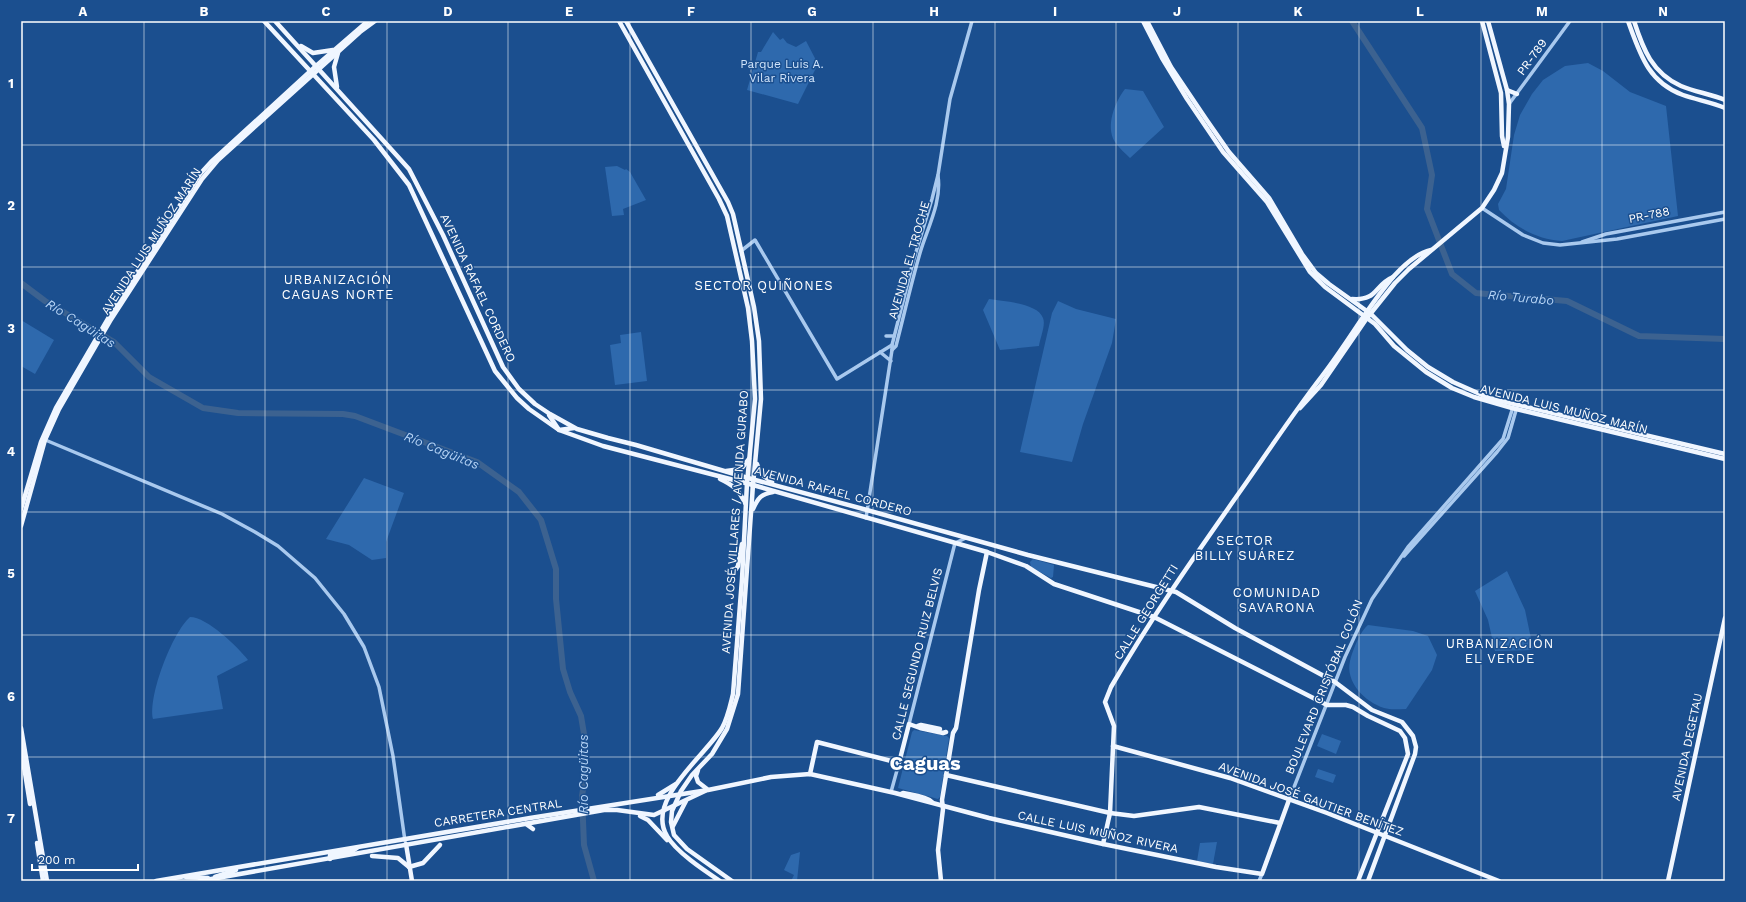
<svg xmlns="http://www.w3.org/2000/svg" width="1746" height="902" font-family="'Work Sans',sans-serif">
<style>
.green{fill:#2e69ad}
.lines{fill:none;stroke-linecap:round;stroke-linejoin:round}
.river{stroke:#3c6290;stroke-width:6}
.minor{stroke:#a9c9ee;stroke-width:3.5}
.major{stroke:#f0f6ff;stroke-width:4.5}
.grid{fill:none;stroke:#fff;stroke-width:1;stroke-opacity:0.55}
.labels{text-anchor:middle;stroke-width:3;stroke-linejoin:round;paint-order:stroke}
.street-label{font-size:12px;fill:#fff;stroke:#1b4f8f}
.park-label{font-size:12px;fill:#cfe3fa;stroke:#1b4f8f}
.neighbourhood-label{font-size:13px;letter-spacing:1px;fill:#fff;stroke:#1b4f8f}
.water-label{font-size:13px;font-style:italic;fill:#b5d3f5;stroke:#1b4f8f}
.town-label{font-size:20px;font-weight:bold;fill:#fff;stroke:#1b4f8f}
.neatline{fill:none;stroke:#fff;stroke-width:1.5}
.grid-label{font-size:13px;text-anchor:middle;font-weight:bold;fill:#fff}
</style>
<rect width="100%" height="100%" fill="#1b4f8f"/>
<g class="green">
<path d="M 773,32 L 780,40 L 783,38 L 787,43 L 796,47 L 806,41 L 818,64 L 798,104 L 747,90 L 758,52 L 761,52 Z"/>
<path d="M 1588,63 L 1603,71 L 1630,92 L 1666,106 L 1678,216 L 1562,241 C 1537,239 1516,228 1499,210 L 1498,204 L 1506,189 L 1514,135 L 1520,115 L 1532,94 L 1543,80 L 1565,66 Z"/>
<path d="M 1125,89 L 1143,91 L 1164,127 L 1130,158 C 1125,153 1119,148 1115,142 C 1105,126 1115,102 1125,89 Z"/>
<path d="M 617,166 L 625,170 L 626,169 L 630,172 L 646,200 L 623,209 L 624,215 L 612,216 L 605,167 Z"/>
<path d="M 989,299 C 1002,301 1038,303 1043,318 C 1046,325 1040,338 1039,346 L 1000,350 L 983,310 Z"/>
<path d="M 1058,301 L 1076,309 L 1116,319 L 1112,343 L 1083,424 L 1072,462 L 1020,452 L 1052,313 Z"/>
<path d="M 21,320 L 54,340 L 35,374 L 21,366 Z"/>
<path d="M 641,332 L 647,381 L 615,385 L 610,345 L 621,343 L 620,335 Z"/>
<path d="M 364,478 L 404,493 L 386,542 L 386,558 L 372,560 L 349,545 L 326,539 Z"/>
<path d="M 1033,559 L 1054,565 L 1053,577 L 1051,578 L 1031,567 L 1030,562 Z"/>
<path d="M 1507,571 L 1525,610 L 1533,648 L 1531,650 L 1495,651 L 1488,620 L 1475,591 Z"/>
<path d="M 190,617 C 207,617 238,647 248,660 L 217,676 L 223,709 L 153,719 C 148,696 172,633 190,617 Z"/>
<path d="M 1368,625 L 1413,631 L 1428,636 L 1437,655 L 1432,670 L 1406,709 C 1398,709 1391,710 1384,708 C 1365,702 1345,682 1350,661 C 1351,656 1353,651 1355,646 C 1358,639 1362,630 1368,625 Z"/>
<path d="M 914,730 L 947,736 L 949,738 L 940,797 L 938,799 L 898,788 L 912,732 Z"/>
<path d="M 1322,734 L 1341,741 L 1336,754 L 1317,746 Z"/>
<path d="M 1318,769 L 1336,775 L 1333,783 L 1315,777 Z"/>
<path d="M 1217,842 L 1213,864 L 1197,861 L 1200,843 Z"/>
<path d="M 800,852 L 797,881 L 791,881 L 794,875 L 784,870 L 791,855 Z"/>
</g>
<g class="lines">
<g class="river">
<path d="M 1352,21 L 1422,128 L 1432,175 L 1427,209 L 1452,274 L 1476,293 L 1567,301 L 1639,336 L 1725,339"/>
<path d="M 21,283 L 45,301 L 114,342 L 149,377 L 203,408 L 238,413 L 343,414 L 355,416 L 477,462 L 519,492 L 541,520 L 556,569 L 556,599 L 563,669 L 570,692 L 581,716 L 585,740 L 585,777 L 582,796 L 584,845 L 594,881"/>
</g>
<g class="minor">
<path d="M 1509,104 L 1570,21"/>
<path d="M 1482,208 L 1523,235 L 1543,243 L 1560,245 L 1617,239 L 1725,219"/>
<path d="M 1582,242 L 1606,234 L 1725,212"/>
<path d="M 741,251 L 755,240 L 837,379 L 892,345"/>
<path d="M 886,336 L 894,336"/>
<path d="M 892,350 L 896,346 C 904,315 911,284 920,253 C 927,229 942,202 938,176"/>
<path d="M 880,352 L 891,361"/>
<path d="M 43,439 L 222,514 L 255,532 L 278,546 L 315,578 L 344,614 L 364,647 L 379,687 L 393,756 L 405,841"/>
<path d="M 866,518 L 892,350 L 892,345 L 913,262 L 932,199 L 938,175 L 950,99 L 972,21"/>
<path d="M 1404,556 L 1497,452 L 1508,438 L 1517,407"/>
<path d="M 909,724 L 955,543 L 966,538"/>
<path d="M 891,792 L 899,763"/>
<path d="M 1289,800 L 1345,657 L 1372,599 L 1408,547 L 1503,439 L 1513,407"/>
<path d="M 1259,881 L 1262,874"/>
</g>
<g class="major">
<path d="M 264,21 L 374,140 L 409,185 L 495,371 L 517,398 L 529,409 L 559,430 L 603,446 L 753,485 L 987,552 L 1026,566 L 1054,584 L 1154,617 L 1327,705 L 1346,705 L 1353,707 L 1368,716 L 1400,731 L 1405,738 L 1408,754 L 1358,881"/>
<path d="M 275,21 L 409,169 L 443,235 L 503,367 L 519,389 L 535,404 L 550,414 L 577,429 L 608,438 L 636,445 L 748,478 L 867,510 L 1028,555 L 1176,592 L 1235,628 L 1335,682 L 1372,710 L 1402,722 L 1413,736 L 1416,747 L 1415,754 L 1368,881"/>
<path d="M 619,21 L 719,199 L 727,216 L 748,308 L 752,341 L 755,399 L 747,483 L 742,579 L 733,694 C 730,706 728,717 722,728 C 706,755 645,800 667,836 C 676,852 705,871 720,881"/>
<path d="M 626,21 L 728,202 L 733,214 L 754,307 L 759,341 L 761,399 L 753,485 L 738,694 L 727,729 L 712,754 L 692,775 L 681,791 L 672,811 L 671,822 L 674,835 L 687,849 L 732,881"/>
<path d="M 1143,21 L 1162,58 L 1187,99 L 1223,152 L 1267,202 L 1310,272 L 1325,287 L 1375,324 L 1394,346 L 1426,372 L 1452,388 L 1474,397 L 1512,408 L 1725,459"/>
<path d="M 1147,21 L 1171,67 L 1206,119 L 1229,152 L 1269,198 L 1302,254 L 1316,273 L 1329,284 L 1371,314 L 1407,350 L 1428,367 L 1453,382 L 1489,398 L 1725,454"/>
<path d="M 1482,21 L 1501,93 L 1502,136 L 1504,146"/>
<path d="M 1628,21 C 1640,54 1648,82 1683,95 C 1697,100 1711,102 1725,108"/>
<path d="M 1634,21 C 1643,49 1652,73 1681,86 C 1695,92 1711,94 1725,100"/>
<path d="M 301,46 L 313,53 L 333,50"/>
<path d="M 337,87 L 334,67 L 338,53"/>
<path d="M 1507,90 L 1517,94"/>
<path d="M 1352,299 C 1378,301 1374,285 1393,277"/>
<path d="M 1300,408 L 1321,385 L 1367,318 L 1395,283 L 1409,269 L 1482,208 L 1494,190 L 1502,173 L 1508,137 L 1509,104 L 1507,90 L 1488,21"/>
<path d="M 549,415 L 559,430 L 574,428"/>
<path d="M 757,464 L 761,474 L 772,482"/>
<path d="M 726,471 L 741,469 L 749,459"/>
<path d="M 720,479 C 733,485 739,490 745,503"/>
<path d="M 21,509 L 41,442 L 56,408 L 116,305 L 200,174 L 211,162 L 316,66 L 368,21"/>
<path d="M 753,509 C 758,498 761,494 773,492"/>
<path d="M 21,526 L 45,440 L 59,409 L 110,321 L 202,179 L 218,160 L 360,32 L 375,21"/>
<path d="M 731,570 L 736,569 L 738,566 L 742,544"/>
<path d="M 918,726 L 921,725 L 940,729"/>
<path d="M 21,728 L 47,881"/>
<path d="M 1113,746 L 1230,778 L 1327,813 L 1499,881"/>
<path d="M 21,748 L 30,804"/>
<path d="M 698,770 L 696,776 L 698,782 L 707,789"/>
<path d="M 810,774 L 817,742 L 899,763 L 909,724 L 920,728 L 943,733 L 946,732"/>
<path d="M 946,775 L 1110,813 L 1134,816 L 1199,807 L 1280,823"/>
<path d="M 901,794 L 903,793 C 912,795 926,796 932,802"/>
<path d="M 658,795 L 676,784"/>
<path d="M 640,816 L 648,820 L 667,840"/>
<path d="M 526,824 L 533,829"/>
<path d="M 673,826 L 686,801"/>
<path d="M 37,843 L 43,881"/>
<path d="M 406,844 L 412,881"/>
<path d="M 1103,844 L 1110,813 L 1114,726 L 1105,702 L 1111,687 C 1152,616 1199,550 1246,483 C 1271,447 1295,411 1322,376 C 1347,344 1367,307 1394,276 C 1404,265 1417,253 1431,250"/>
<path d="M 372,856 L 398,858 L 409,867"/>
<path d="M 330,859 L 330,855 L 351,852 L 357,848"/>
<path d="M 409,867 L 423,863 L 440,845"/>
<path d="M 186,877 L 208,878"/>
<path d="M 215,877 L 236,870"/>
<path d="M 156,881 L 530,818 L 708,790 L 771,777 L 810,774 L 895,793 L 989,818 L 1103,844 L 1216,867 L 1262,874 L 1289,800"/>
<path d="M 200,881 L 604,810 L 617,810 L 654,815 L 705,791"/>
<path d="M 941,881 L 938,850 L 943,809 L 942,800 L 953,733 L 956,728 L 979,590 L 987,552"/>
<path d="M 1668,881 L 1725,618"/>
</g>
</g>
<path class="grid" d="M 144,21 L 144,881M 265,21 L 265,881M 387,21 L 387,881M 508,21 L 508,881M 630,21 L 630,881M 751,21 L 751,881M 873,21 L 873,881M 995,21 L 995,881M 1116,21 L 1116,881M 1238,21 L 1238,881M 1359,21 L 1359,881M 1481,21 L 1481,881M 1602,21 L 1602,881M 21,145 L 1725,145M 21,267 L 1725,267M 21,390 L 1725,390M 21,512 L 1725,512M 21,635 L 1725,635M 21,757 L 1725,757"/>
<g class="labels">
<g class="street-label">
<text transform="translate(1532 57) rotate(-54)" y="4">PR-789</text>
<text transform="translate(1649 215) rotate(-11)" y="4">PR-788</text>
<text transform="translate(151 241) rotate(-57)" y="4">AVENIDA LUIS MUÑOZ MARÍN</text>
<text transform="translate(909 260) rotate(-74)" y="4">AVENIDA EL TROCHE</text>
<text transform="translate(478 288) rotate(65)" y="4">AVENIDA RAFAEL CORDERO</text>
<text transform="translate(1564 409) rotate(14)" y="4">AVENIDA LUIS MUÑOZ MARÍN</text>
<text transform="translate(833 491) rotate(15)" y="4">AVENIDA RAFAEL CORDERO</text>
<text transform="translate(735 522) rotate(-86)" y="4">AVENIDA JOSÉ VILLARES / AVENIDA GURABO</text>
<text transform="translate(1146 612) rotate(-58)" y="4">CALLE GEORGETTI</text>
<text transform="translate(917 654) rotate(-76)" y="4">CALLE SEGUNDO RUIZ BELVIS</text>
<text transform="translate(1324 687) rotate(-68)" y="4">BOULEVARD CRISTÓBAL COLÓN</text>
<text transform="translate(1687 747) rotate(-78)" y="4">AVENIDA DEGETAU</text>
<text transform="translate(1311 799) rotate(20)" y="4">AVENIDA JOSÉ GAUTIER BENÍTEZ</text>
<text transform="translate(498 813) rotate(-9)" y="4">CARRETERA CENTRAL</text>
<text transform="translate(1098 832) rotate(12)" y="4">CALLE LUIS MUÑOZ RIVERA</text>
</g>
<g class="park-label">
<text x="782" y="68">Parque Luis A.<tspan x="782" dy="14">Vilar Rivera</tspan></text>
</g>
<g class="neighbourhood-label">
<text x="338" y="284">URBANIZACIÓN<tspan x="338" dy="15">CAGUAS NORTE</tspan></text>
<text x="764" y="290">SECTOR QUIÑONES</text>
<text x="1245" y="545">SECTOR<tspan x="1245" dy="15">BILLY SUÁREZ</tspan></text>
<text x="1277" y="597">COMUNIDAD<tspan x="1277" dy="15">SAVARONA</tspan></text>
<text x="1500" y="648">URBANIZACIÓN<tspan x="1500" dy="15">EL VERDE</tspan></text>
</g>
<g class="water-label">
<text transform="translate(1521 297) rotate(5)" y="5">Río Turabo</text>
<text transform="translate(81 323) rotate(32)" y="5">Río Cagüitas</text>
<text transform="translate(442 450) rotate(22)" y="5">Río Cagüitas</text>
<text transform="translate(583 774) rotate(-90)" y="5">Río Cagüitas</text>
</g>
<g class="town-label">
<text x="925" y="770">Caguas</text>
</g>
</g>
<rect width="1746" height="902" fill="none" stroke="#1b4f8f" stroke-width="44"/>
<path d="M32 864v6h106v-6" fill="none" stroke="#ffffff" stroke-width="2"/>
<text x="38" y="864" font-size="12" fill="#ffffff" stroke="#1b4f8f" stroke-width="3" paint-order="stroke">200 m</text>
<rect x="22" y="22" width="1702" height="858" class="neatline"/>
<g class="grid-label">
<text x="83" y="16">A</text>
<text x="204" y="16">B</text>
<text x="326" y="16">C</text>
<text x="448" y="16">D</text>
<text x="569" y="16">E</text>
<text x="691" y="16">F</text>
<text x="812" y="16">G</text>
<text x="934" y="16">H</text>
<text x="1055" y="16">I</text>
<text x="1177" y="16">J</text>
<text x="1298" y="16">K</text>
<text x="1420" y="16">L</text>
<text x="1542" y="16">M</text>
<text x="1663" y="16">N</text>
<text x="11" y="88">1</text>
<text x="11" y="210">2</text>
<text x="11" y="333">3</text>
<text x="11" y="456">4</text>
<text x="11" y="578">5</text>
<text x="11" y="701">6</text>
<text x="11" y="823">7</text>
</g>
</svg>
